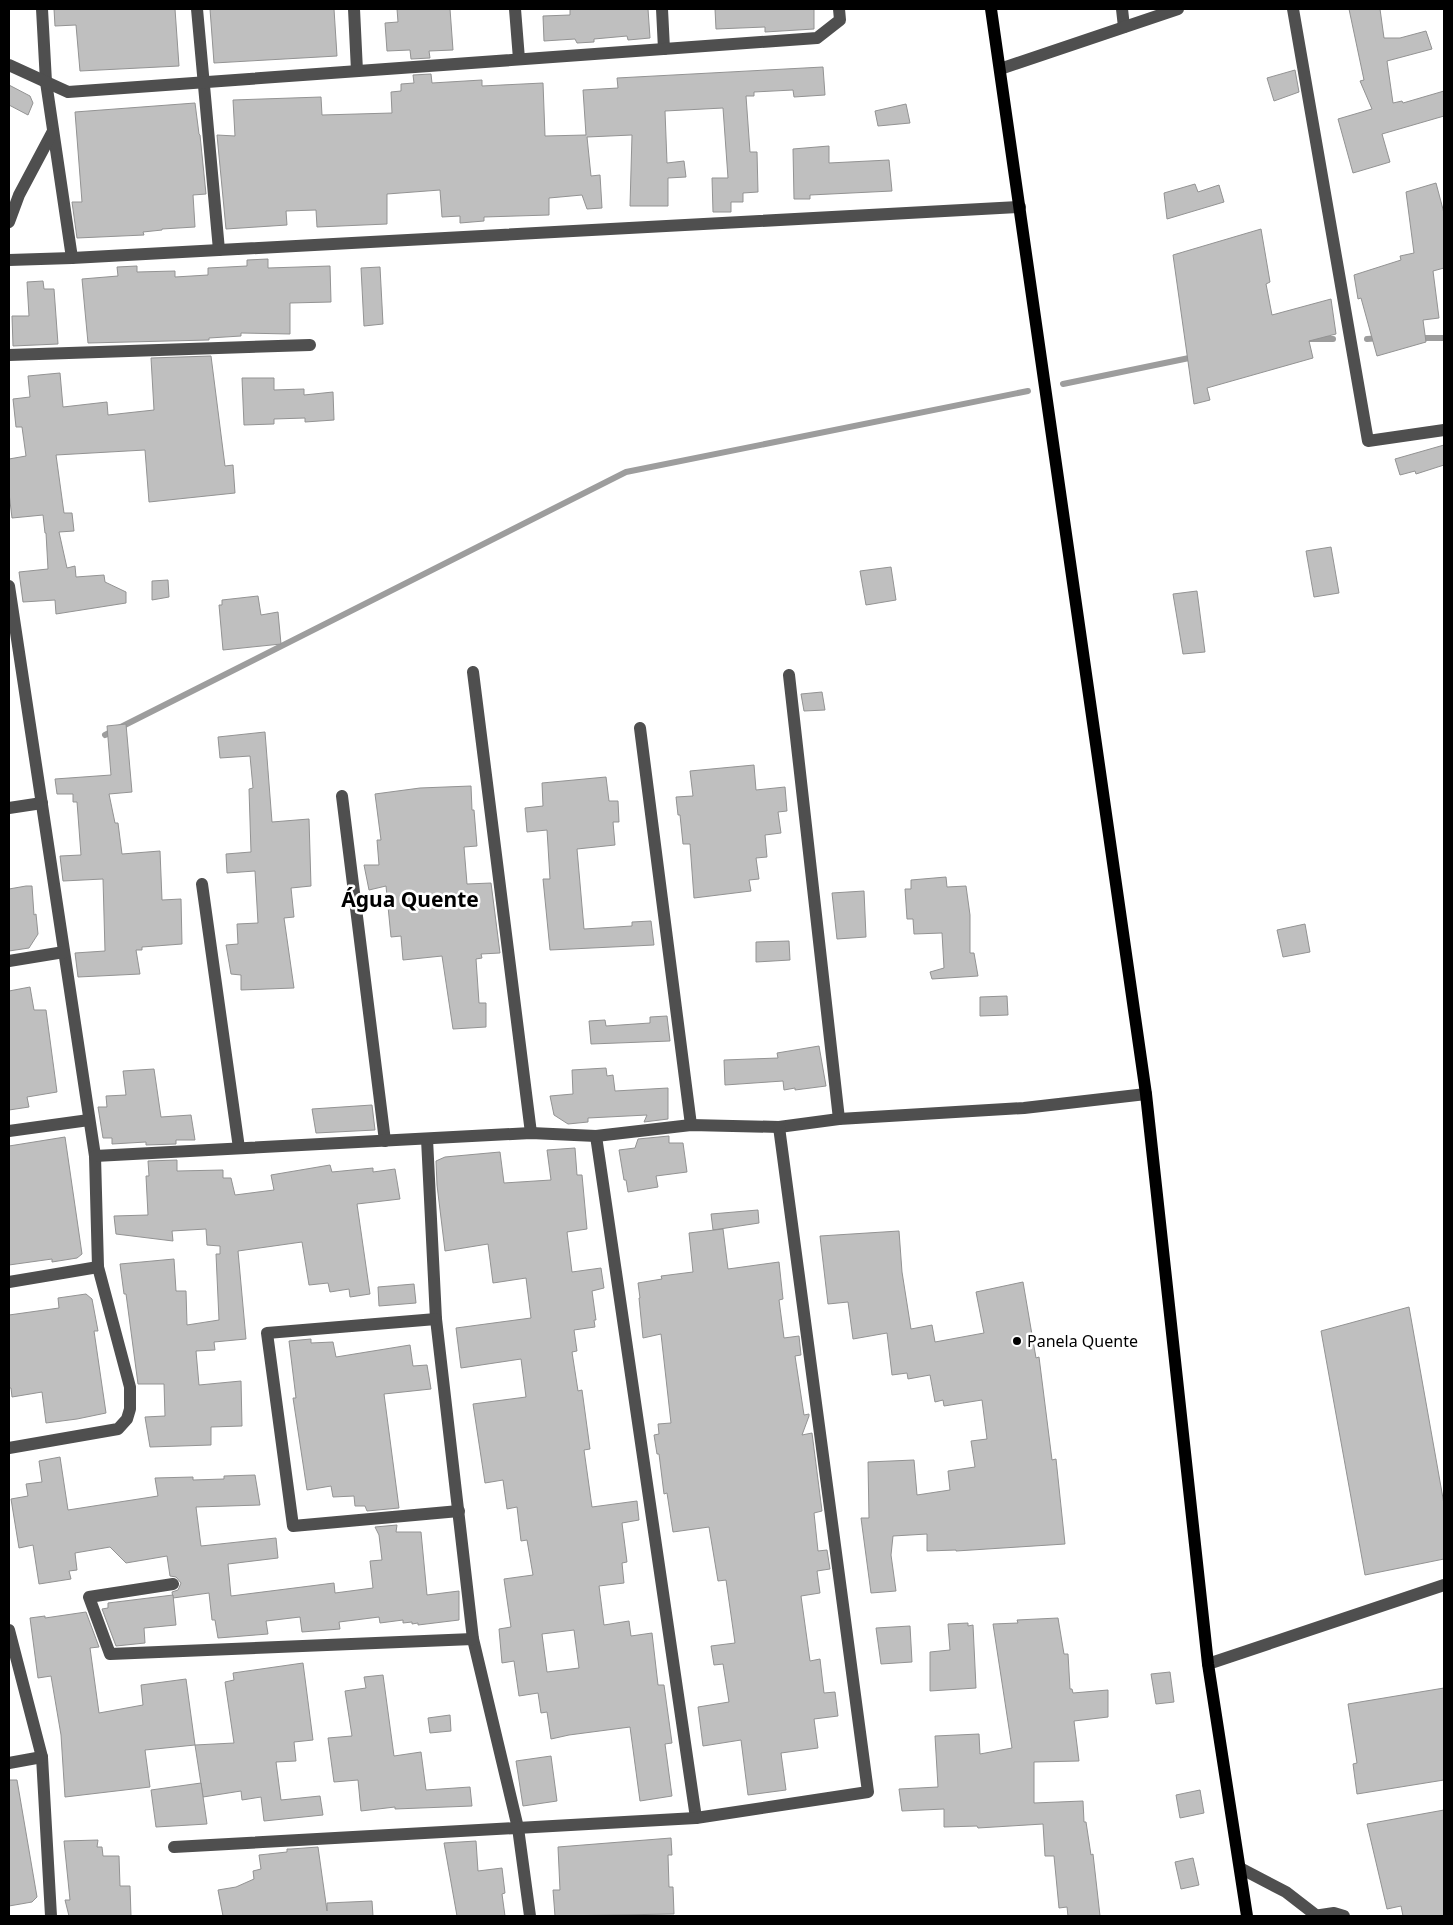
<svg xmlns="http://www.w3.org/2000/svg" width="1453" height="1925" font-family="'Noto Sans',sans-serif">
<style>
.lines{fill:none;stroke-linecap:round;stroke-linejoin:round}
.stream{stroke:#9d9d9d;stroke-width:6}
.building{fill:#bfbfbf;stroke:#939393;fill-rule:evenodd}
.minor{stroke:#4f4f4f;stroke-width:12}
.major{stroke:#000;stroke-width:12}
.poi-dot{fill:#000;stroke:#fff;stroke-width:2}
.labels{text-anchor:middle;stroke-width:5;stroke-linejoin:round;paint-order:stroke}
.poi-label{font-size:16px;fill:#000;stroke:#fff;text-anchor:start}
.district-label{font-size:21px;font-weight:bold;fill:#000;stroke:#fff}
</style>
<rect width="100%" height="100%" fill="#fff"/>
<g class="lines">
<g class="stream">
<path d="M 1418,338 L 1444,338"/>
<path d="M 1310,339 L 1333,339"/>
<path d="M 1367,339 L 1381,338"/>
<path d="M 1063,384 L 1194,357"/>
<path d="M 105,735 L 626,472 L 1028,391"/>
</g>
</g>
<g class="building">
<path d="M 54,9 L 175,9 L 179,66 L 80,71 L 76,25 L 55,26 Z"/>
<path d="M 210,9 L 334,9 L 337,56 L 214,63 Z"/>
<path d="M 397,9 L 450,9 L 453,50 L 429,51 L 430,58 L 411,59 L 410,50 L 387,51 L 385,23 L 398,22 Z"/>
<path d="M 570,9 L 648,9 L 650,38 L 628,40 L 627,36 L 594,39 L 594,42 L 577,43 L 575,39 L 544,41 L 543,16 L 570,15 Z"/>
<path d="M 715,9 L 814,9 L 814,29 L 765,32 L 765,27 L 716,29 Z"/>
<path d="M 1349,9 L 1380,9 L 1384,38 L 1400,38 L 1426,31 L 1432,49 L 1387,61 L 1393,103 L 1402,101 L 1403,103 L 1444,91 L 1444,116 L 1382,134 L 1390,162 L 1353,173 L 1338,119 L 1372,109 L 1360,81 L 1364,80 Z"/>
<path d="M 823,67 L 825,95 L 794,97 L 793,90 L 754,92 L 754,96 L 746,96 L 750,152 L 757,152 L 758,192 L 743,193 L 743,202 L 731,202 L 731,212 L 713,212 L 712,178 L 728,178 L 723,108 L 665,111 L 667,163 L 684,161 L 686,177 L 668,178 L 668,206 L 630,206 L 632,135 L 587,137 L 591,176 L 600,175 L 602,208 L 587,209 L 582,195 L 549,198 L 549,215 L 484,217 L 484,221 L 460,223 L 460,216 L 442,217 L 440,190 L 387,194 L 387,224 L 317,227 L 316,210 L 286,211 L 287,225 L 226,229 L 217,135 L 235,136 L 233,100 L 321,97 L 322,115 L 392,113 L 391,92 L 401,91 L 401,84 L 414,83 L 413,75 L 431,74 L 432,83 L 482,80 L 482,86 L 543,83 L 545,136 L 586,135 L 583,90 L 618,88 L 617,78 Z"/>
<path d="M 1295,70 L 1299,92 L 1274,101 L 1267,78 Z"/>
<path d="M 9,85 L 30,96 L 33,103 L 28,115 L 9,105 Z"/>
<path d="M 195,103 L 199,134 L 200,135 L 206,194 L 193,195 L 195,227 L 162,229 L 162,230 L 143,232 L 144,235 L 77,238 L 72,202 L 82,202 L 75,112 Z"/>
<path d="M 906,104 L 910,123 L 878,126 L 875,111 Z"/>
<path d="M 829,146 L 829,163 L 889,160 L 892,191 L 810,195 L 810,199 L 794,199 L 793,149 Z"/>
<path d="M 1436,183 L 1444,213 L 1444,268 L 1433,271 L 1439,318 L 1423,320 L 1426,342 L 1377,356 L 1361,298 L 1358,299 L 1354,275 L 1401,260 L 1400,256 L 1414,253 L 1406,192 Z"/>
<path d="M 1195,184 L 1198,192 L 1219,185 L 1224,202 L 1167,219 L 1164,193 Z"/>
<path d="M 1261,229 L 1269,276 L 1270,282 L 1266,284 L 1272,315 L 1331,299 L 1336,334 L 1309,341 L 1313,358 L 1207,388 L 1210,400 L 1194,404 L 1173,255 Z"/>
<path d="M 268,259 L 268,268 L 330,266 L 331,302 L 290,303 L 290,334 L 241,333 L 241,336 L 209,338 L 209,340 L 88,343 L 82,279 L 118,276 L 117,267 L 137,266 L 137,272 L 175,271 L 175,277 L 208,275 L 208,268 L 247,266 L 247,260 Z"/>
<path d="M 380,267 L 383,324 L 364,326 L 361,268 Z"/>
<path d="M 43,281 L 44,289 L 54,289 L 58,344 L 13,346 L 12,316 L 29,316 L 27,282 Z"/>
<path d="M 211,356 L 225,466 L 233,465 L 235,493 L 149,502 L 145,450 L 56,455 L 64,513 L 72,513 L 74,531 L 59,532 L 67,568 L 75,566 L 76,577 L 104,575 L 105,582 L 126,592 L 126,603 L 56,614 L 55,600 L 23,602 L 19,572 L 48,569 L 46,533 L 45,533 L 43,515 L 12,518 L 9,493 L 9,459 L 26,456 L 22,427 L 16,427 L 13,399 L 30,397 L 28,376 L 60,373 L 63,407 L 107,402 L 108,415 L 154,410 L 151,358 Z"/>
<path d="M 242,378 L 274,378 L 274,390 L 304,389 L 304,395 L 333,392 L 334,420 L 305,422 L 305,418 L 274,419 L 274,424 L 244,425 Z"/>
<path d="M 1444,445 L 1444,465 L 1416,474 L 1415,471 L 1400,475 L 1395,459 Z"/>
<path d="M 1331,547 L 1339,593 L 1314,597 L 1306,551 Z"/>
<path d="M 891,567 L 896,600 L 866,605 L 860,571 Z"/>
<path d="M 168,580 L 169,597 L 152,600 L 152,581 Z"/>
<path d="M 1197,591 L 1205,652 L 1183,654 L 1173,594 Z"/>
<path d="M 258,596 L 261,615 L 278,612 L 281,644 L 223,650 L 219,605 L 222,605 L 222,600 Z"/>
<path d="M 822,692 L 825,710 L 804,711 L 801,694 Z"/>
<path d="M 126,724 L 132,792 L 109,794 L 115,823 L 118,823 L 122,854 L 160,851 L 162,900 L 181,899 L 182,944 L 142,947 L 142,950 L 136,950 L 140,974 L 78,977 L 75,953 L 105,951 L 103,879 L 63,881 L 60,856 L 81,855 L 77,802 L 73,802 L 73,794 L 57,794 L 55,779 L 111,775 L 107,726 Z"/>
<path d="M 265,732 L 272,822 L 309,819 L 311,886 L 291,888 L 294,917 L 284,918 L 294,988 L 241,990 L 241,975 L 231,974 L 226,945 L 238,944 L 237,924 L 258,923 L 255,871 L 227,873 L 226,854 L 251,852 L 249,789 L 253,788 L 250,756 L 220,758 L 218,737 Z"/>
<path d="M 754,765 L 756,790 L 785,787 L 787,811 L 778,812 L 781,833 L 765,835 L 767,857 L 756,858 L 759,879 L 749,880 L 751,891 L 694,898 L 690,844 L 683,844 L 680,815 L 678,815 L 676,797 L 693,796 L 690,771 Z"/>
<path d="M 606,777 L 609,801 L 618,801 L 619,822 L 613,822 L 615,845 L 577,849 L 584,929 L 632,926 L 632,922 L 651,921 L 654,945 L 550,950 L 543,879 L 550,879 L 547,830 L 527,832 L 525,808 L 543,806 L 542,783 Z"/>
<path d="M 471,786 L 472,810 L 474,810 L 477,846 L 464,847 L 467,884 L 491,883 L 500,953 L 481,954 L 482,958 L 476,959 L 479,1003 L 486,1003 L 486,1027 L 453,1029 L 442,956 L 403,960 L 401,936 L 391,937 L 386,886 L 369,890 L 364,865 L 379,865 L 377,840 L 381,840 L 375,794 L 420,788 Z"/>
<path d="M 946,877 L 947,887 L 966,886 L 970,915 L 970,953 L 974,953 L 978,976 L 932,979 L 930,972 L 944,968 L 942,933 L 914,934 L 913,919 L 907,919 L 905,889 L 911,889 L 911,880 Z"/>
<path d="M 26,886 L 32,886 L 34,915 L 36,914 L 38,934 L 29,948 L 9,951 L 9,889 Z"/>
<path d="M 864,891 L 866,937 L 837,939 L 832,893 Z"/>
<path d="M 1305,924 L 1310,952 L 1283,957 L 1277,930 Z"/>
<path d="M 789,941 L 790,960 L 756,962 L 756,942 Z"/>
<path d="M 30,987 L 34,1010 L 46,1010 L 57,1092 L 27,1097 L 29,1107 L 9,1110 L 9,991 Z"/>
<path d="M 1007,996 L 1008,1015 L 980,1016 L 980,997 Z"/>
<path d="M 667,1016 L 670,1041 L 591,1044 L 589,1021 L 605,1020 L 606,1026 L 650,1023 L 650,1017 Z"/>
<path d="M 819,1046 L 826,1086 L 795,1090 L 795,1088 L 784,1090 L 783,1081 L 725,1085 L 724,1060 L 778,1058 L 777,1053 Z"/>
<path d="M 606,1068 L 607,1076 L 613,1075 L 615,1091 L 668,1088 L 668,1119 L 644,1122 L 647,1115 L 588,1118 L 588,1122 L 568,1124 L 554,1115 L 550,1096 L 573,1094 L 572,1070 Z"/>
<path d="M 154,1069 L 161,1117 L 191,1115 L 195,1140 L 176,1140 L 176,1144 L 146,1145 L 146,1142 L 112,1144 L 112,1138 L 103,1138 L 98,1107 L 107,1107 L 106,1096 L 126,1095 L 123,1071 Z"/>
<path d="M 372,1105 L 375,1130 L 316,1133 L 312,1109 Z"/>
<path d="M 669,1136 L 669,1143 L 683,1143 L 687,1172 L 656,1176 L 658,1187 L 628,1192 L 626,1180 L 624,1180 L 619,1150 L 635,1148 L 638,1139 Z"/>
<path d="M 65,1137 L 82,1254 L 77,1258 L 52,1262 L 52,1259 L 9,1265 L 9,1146 Z"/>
<path d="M 575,1148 L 577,1175 L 582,1175 L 587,1229 L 567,1232 L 572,1272 L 601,1268 L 604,1288 L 592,1291 L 596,1320 L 594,1320 L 595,1327 L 574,1330 L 577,1351 L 572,1352 L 578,1391 L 582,1390 L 590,1449 L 584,1450 L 592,1507 L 637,1501 L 639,1520 L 622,1523 L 627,1562 L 622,1563 L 624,1583 L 599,1586 L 604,1625 L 629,1621 L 631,1636 L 652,1633 L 658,1685 L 664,1685 L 672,1743 L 665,1744 L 672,1796 L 640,1801 L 630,1727 L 569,1735 L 551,1739 L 547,1712 L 541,1713 L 538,1693 L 519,1696 L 514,1661 L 502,1663 L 499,1629 L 511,1627 L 504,1579 L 533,1575 L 527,1540 L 521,1541 L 517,1507 L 507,1509 L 503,1480 L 485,1483 L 473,1404 L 526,1397 L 521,1359 L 461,1368 L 456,1328 L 531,1318 L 526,1278 L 493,1283 L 488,1244 L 445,1251 L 437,1185 L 436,1161 L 445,1157 L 500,1152 L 504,1183 L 551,1180 L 547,1150 ZM 574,1630 L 579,1668 L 547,1672 L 542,1634 Z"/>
<path d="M 177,1160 L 177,1171 L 223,1170 L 223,1178 L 231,1178 L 235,1195 L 274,1190 L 271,1175 L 330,1165 L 332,1172 L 373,1168 L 373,1172 L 395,1169 L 400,1199 L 357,1204 L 370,1294 L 350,1297 L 349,1289 L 330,1292 L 328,1283 L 309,1285 L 302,1242 L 238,1251 L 246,1339 L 214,1342 L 215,1350 L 196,1351 L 199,1385 L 241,1381 L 242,1426 L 211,1427 L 211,1445 L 150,1447 L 145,1417 L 165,1416 L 164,1384 L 138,1384 L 126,1294 L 124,1294 L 120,1264 L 174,1259 L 176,1291 L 186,1291 L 187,1325 L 219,1320 L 216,1254 L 220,1254 L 220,1246 L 207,1245 L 206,1229 L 172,1231 L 173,1241 L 116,1234 L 114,1216 L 148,1215 L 146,1176 L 149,1176 L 148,1161 Z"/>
<path d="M 758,1210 L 759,1223 L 713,1230 L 711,1214 Z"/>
<path d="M 723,1229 L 728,1269 L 779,1262 L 783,1299 L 779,1300 L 784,1338 L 799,1336 L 801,1355 L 795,1356 L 804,1415 L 809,1414 L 809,1416 L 802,1435 L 812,1433 L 822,1511 L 814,1513 L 818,1551 L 827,1550 L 830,1569 L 817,1571 L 820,1593 L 801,1596 L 810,1661 L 820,1659 L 824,1693 L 835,1692 L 838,1716 L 814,1719 L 818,1748 L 781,1753 L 786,1790 L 748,1795 L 741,1740 L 703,1746 L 698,1707 L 729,1702 L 723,1664 L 714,1665 L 711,1646 L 735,1643 L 726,1580 L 718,1581 L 709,1527 L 673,1532 L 667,1493 L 664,1494 L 659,1454 L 657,1454 L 654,1435 L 659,1434 L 658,1424 L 671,1423 L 661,1334 L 643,1338 L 639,1298 L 640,1298 L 638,1283 L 662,1279 L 661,1276 L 693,1272 L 689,1233 Z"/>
<path d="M 899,1231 L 902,1272 L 911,1329 L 932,1325 L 935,1342 L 984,1333 L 976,1292 L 1023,1282 L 1036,1358 L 1039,1357 L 1052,1460 L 1056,1459 L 1065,1544 L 956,1551 L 956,1550 L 927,1551 L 927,1534 L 893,1536 L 891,1555 L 896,1591 L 871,1593 L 861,1518 L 869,1518 L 868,1462 L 914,1460 L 917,1495 L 950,1490 L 948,1471 L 975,1467 L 971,1441 L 987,1439 L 982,1400 L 944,1406 L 943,1400 L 935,1402 L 930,1375 L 908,1379 L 907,1373 L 892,1375 L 887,1333 L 853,1339 L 848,1302 L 828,1304 L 820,1236 Z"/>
<path d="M 414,1284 L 416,1303 L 379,1306 L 378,1287 Z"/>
<path d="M 86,1294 L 92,1299 L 98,1331 L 94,1331 L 106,1413 L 77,1419 L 46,1423 L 42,1392 L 12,1397 L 11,1388 L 9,1388 L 9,1315 L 59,1308 L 58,1298 Z"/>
<path d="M 1409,1307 L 1444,1504 L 1444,1559 L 1365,1575 L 1321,1331 Z"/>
<path d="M 311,1339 L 311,1343 L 333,1342 L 336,1357 L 410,1345 L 413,1366 L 427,1365 L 431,1389 L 384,1394 L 399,1508 L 367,1511 L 365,1506 L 355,1506 L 354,1496 L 333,1497 L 331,1486 L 307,1490 L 293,1398 L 296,1398 L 289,1341 Z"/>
<path d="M 60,1457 L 68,1510 L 158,1496 L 155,1478 L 193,1477 L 193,1480 L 224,1479 L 224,1476 L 255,1475 L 260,1505 L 196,1507 L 201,1546 L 276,1538 L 278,1558 L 228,1564 L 231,1596 L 334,1583 L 335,1593 L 373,1588 L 370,1561 L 382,1560 L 379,1535 L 375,1527 L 397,1525 L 396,1532 L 421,1532 L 427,1595 L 459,1591 L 459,1620 L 418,1625 L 418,1623 L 412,1624 L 412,1622 L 403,1623 L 403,1620 L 380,1623 L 379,1617 L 339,1622 L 340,1629 L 302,1632 L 300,1617 L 266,1621 L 268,1634 L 218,1638 L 215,1620 L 212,1620 L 209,1593 L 173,1598 L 172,1592 L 178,1590 L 181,1583 L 176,1577 L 170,1576 L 167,1556 L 126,1563 L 110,1547 L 75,1553 L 77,1570 L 69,1571 L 71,1579 L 39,1584 L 33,1545 L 19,1548 L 11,1499 L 28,1496 L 26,1484 L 42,1482 L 39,1461 Z"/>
<path d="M 173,1595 L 176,1625 L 144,1628 L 145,1643 L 116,1646 L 102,1609 L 108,1608 L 108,1603 Z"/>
<path d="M 86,1612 L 99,1647 L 90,1648 L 99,1713 L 143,1705 L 141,1685 L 186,1679 L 195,1745 L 145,1750 L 150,1787 L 65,1797 L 61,1735 L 51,1676 L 38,1678 L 30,1618 L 45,1616 L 45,1618 Z"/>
<path d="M 1058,1618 L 1064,1654 L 1068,1654 L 1070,1689 L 1072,1689 L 1073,1693 L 1108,1690 L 1108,1717 L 1074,1721 L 1079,1761 L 1034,1762 L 1034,1803 L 1083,1801 L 1084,1822 L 1086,1822 L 1091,1855 L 1093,1854 L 1100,1916 L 1068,1916 L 1067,1907 L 1059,1908 L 1054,1856 L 1045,1856 L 1043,1824 L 978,1828 L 977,1826 L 944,1827 L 944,1809 L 902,1811 L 899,1789 L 938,1787 L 935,1736 L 979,1734 L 980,1754 L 1012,1748 L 993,1624 L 1018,1623 L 1017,1620 Z"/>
<path d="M 968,1623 L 968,1626 L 973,1625 L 976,1688 L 930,1691 L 930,1652 L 950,1650 L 948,1624 Z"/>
<path d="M 910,1626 L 912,1662 L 881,1664 L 876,1628 Z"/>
<path d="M 303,1663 L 313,1740 L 294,1742 L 296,1761 L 276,1762 L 281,1800 L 320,1796 L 323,1815 L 264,1821 L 261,1797 L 242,1800 L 241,1791 L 203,1797 L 195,1745 L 234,1743 L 225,1682 L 234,1680 L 233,1673 Z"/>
<path d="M 1170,1672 L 1174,1702 L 1156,1704 L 1151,1674 Z"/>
<path d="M 383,1675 L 394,1756 L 421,1752 L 426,1790 L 470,1787 L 472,1806 L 395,1809 L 395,1807 L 361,1811 L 358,1780 L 334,1782 L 328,1738 L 352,1736 L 345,1691 L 366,1688 L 364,1677 Z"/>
<path d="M 1444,1688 L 1444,1780 L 1357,1794 L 1353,1764 L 1357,1763 L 1348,1704 Z"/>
<path d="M 450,1715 L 451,1731 L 430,1733 L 428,1718 Z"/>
<path d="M 551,1756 L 557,1801 L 523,1806 L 516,1761 Z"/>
<path d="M 9,1780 L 17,1780 L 37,1897 L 32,1902 L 9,1906 Z"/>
<path d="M 201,1783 L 207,1824 L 156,1827 L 151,1790 Z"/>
<path d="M 1200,1790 L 1204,1813 L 1180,1818 L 1176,1795 Z"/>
<path d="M 1444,1810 L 1444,1916 L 1403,1916 L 1401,1906 L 1387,1909 L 1367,1824 Z"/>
<path d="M 671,1838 L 672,1855 L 668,1855 L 669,1887 L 673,1887 L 674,1914 L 555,1916 L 553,1890 L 560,1890 L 558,1847 Z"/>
<path d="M 98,1840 L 97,1847 L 102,1847 L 103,1856 L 119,1856 L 120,1886 L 130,1886 L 131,1916 L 69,1916 L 65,1900 L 70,1900 L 64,1841 Z"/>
<path d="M 476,1841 L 478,1871 L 502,1868 L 505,1893 L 502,1894 L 505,1916 L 457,1916 L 444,1843 Z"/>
<path d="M 318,1847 L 327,1911 L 327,1903 L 372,1901 L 373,1916 L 223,1916 L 218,1890 L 236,1887 L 254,1879 L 253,1871 L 261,1869 L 259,1855 L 287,1852 L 287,1849 L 291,1849 Z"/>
<path d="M 1193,1858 L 1199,1885 L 1181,1889 L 1175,1862 Z"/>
</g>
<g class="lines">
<g class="minor">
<path d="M 42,9 L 46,82 L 72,258"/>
<path d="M 197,9 L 219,250"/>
<path d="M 354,9 L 357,71"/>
<path d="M 515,9 L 519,59"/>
<path d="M 662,9 L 664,49"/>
<path d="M 1122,9 L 1124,27"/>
<path d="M 1293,9 L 1368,441 L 1444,430"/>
<path d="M 9,65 L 68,92 L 817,38 L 840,20 L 839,9"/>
<path d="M 1000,69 L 1178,9"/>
<path d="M 9,222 L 19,195 L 53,131"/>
<path d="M 9,260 L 72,258 L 1020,207"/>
<path d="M 9,355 L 310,345"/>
<path d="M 9,586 L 95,1156 L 98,1267 L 130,1387 L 130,1409 L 127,1419 L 118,1429 L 9,1448"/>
<path d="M 473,672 L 531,1133"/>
<path d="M 789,675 L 839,1119"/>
<path d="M 640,728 L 691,1125"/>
<path d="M 342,796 L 385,1141"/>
<path d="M 9,808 L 42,803"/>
<path d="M 202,884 L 239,1148"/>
<path d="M 9,961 L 64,952"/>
<path d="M 9,1131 L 89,1120"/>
<path d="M 596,1136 L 696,1818"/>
<path d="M 427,1139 L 436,1319 L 473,1639 L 518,1828 L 530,1916"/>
<path d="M 95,1156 L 531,1133 L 596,1136 L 691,1125 L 779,1127 L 839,1119 L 1024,1108 L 1146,1094"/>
<path d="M 9,1282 L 98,1267"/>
<path d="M 436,1319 L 267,1333 L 293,1526 L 459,1511"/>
<path d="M 173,1584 L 89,1597 L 110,1654 L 473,1639"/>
<path d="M 9,1630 L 42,1757 L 51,1916"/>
<path d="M 1208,1664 L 1444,1585"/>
<path d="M 9,1763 L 42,1757"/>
<path d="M 174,1847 L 696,1818 L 868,1792 L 779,1127"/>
<path d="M 1240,1868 L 1286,1892 L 1317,1916"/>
<path d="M 1314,1916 L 1334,1913 L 1344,1916"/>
</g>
<path class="major" d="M 991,9 L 1146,1094 L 1208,1664 L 1247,1916"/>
</g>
<circle class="poi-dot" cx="1017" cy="1341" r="5"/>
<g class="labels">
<g class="poi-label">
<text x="1027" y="1347">Panela Quente</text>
</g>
<g class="district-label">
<text x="410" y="907">Água Quente</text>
</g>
</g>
<rect width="1453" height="1925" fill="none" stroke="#000000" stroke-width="20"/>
</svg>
